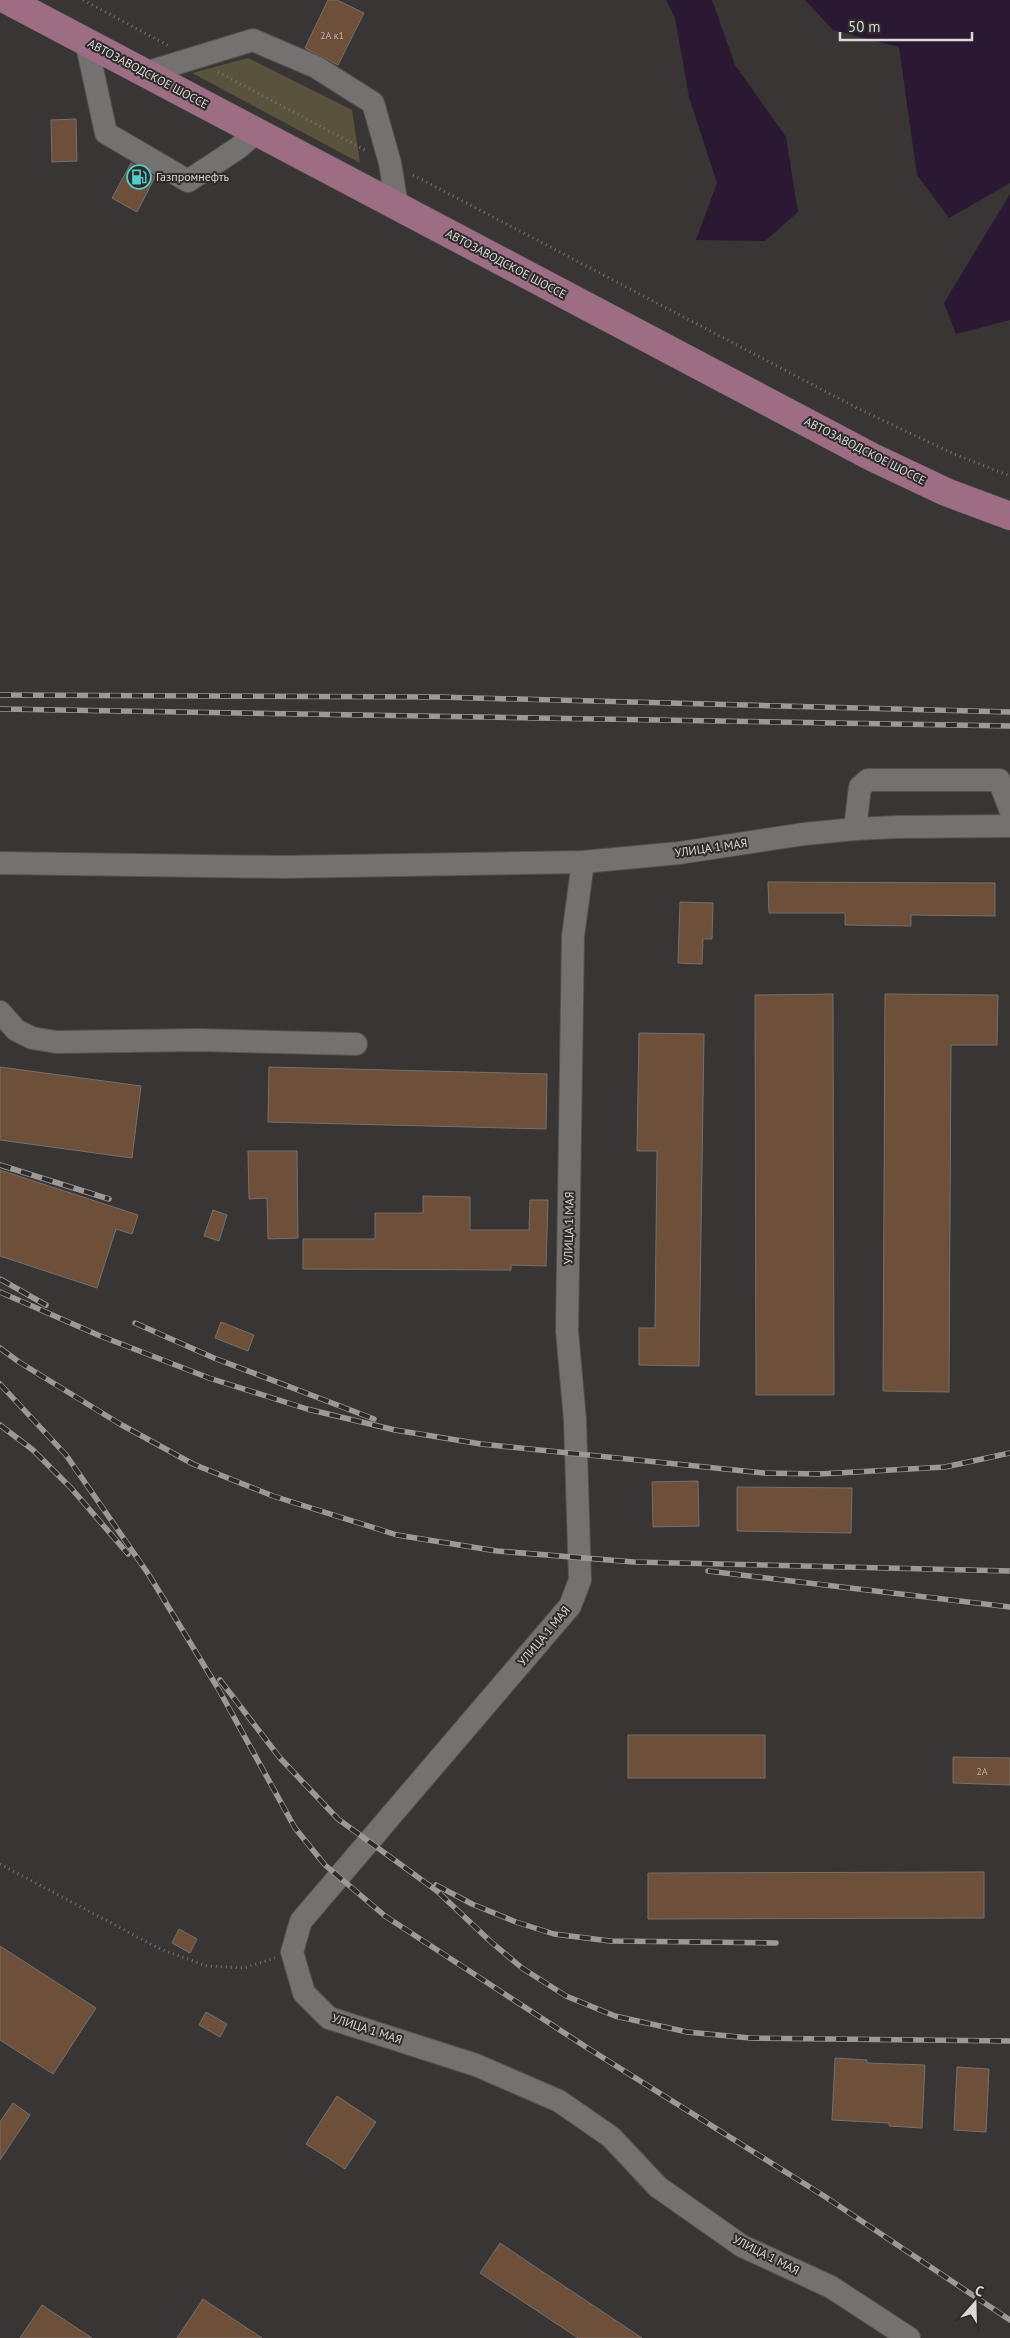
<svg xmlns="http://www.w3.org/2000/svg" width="1010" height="2338" font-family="'PT Sans',sans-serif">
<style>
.green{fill:#59523c}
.water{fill:#2b1832}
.building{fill:#6e4f39;stroke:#74716f}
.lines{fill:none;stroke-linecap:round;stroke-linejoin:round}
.minor-casing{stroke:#545151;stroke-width:24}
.major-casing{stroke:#545151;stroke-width:29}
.path{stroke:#787574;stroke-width:3;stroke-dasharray:1 4;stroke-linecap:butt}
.minor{stroke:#757171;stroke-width:22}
.major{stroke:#9d6d84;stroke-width:28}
.rail-casing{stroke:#9c9998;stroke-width:5.5}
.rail{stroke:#2e2b2a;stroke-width:4;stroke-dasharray:11;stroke-linecap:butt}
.labels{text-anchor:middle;stroke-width:4;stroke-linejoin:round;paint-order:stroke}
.number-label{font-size:10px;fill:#c0b6b0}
.street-label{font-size:12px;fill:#dbd8d8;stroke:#2e2b2a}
.poi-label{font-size:12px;fill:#dbd8d8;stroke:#2e2b2a;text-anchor:start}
</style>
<rect width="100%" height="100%" fill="#383534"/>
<path class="green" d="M 248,58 L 352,110 L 360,163 L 192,73 Z"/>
<g class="water">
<path d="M 666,0 L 712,0 L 735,65 L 786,137 L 798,212 L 765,241 L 696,240 L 717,183 L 689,97 L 675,18 Z"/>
<path d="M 805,0 L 1010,0 L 1010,183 L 949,218 L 917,175 L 899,47 L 833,30 Z"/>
<path d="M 1010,194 L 1010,320 L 956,334 L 944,303 Z"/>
</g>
<g class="building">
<path d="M 328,0 L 337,0 L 364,13 L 338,65 L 305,48 Z"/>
<path d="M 76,119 L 77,161 L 52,162 L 51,120 Z"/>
<path d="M 131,163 L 155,177 L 137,212 L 112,198 Z"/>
<path d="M 768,882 L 995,883 L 995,916 L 911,915 L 911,926 L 845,925 L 845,913 L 769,913 Z"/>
<path d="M 680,902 L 713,903 L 712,939 L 703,939 L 702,964 L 678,963 Z"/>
<path d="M 833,994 L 834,1395 L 756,1395 L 755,995 Z"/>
<path d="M 885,994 L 998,995 L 997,1045 L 951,1045 L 949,1392 L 883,1391 Z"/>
<path d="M 639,1033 L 704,1034 L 699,1366 L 639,1365 L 639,1328 L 655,1328 L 657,1151 L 637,1151 Z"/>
<path d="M 0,1067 L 141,1086 L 132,1158 L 0,1140 Z"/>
<path d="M 269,1067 L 547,1074 L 546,1129 L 268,1122 Z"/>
<path d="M 248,1151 L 297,1151 L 298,1238 L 268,1239 L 267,1198 L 249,1199 Z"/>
<path d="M 0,1170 L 138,1215 L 132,1234 L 116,1229 L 97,1288 L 0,1256 Z"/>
<path d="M 423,1196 L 470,1197 L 470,1230 L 529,1230 L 530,1200 L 548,1200 L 546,1266 L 511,1265 L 511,1270 L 303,1269 L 303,1239 L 375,1239 L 375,1213 L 423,1213 Z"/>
<path d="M 213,1210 L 227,1215 L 219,1241 L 204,1236 Z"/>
<path d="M 221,1322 L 254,1335 L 248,1351 L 215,1338 Z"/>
<path d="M 698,1481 L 699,1526 L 653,1527 L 652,1482 Z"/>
<path d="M 737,1487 L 852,1488 L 851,1533 L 737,1531 Z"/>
<rect x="628" y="1735" width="137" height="43"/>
<path d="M 953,1757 L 1010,1758 L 1010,1785 L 953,1783 Z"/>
<path d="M 984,1872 L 984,1918 L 648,1919 L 648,1873 Z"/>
<path d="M 179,1929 L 197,1939 L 190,1953 L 172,1943 Z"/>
<path d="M 0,1946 L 96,2008 L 53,2074 L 0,2040 Z"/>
<path d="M 206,2012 L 227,2024 L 220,2037 L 199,2025 Z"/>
<path d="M 835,2058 L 867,2060 L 867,2063 L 925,2065 L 922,2128 L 889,2126 L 889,2123 L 832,2120 Z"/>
<path d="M 957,2067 L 989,2069 L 986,2132 L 954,2130 Z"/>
<path d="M 337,2096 L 376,2122 L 345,2169 L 306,2144 Z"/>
<path d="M 13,2103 L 30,2115 L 0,2160 L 0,2122 Z"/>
<path d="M 500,2243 L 525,2260 L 642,2338 L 578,2338 L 480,2273 Z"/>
<path d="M 203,2299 L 262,2338 L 177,2338 Z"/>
<path d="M 42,2305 L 92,2338 L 20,2338 Z"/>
</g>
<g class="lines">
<g class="minor-casing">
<g id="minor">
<path d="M 86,41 L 106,133 L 188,181 L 238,148 L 256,133"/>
<path d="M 145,73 L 253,40 L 316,67 L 373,103 L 390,163 L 397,206"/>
<path d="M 855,829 L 860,787 L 868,780 L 999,780 L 1010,809"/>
<path d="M 583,862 L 573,936 L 567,1331 L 575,1420 L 580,1580 L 570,1606 L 301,1921 L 292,1952 L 304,1993 L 329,2018 L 476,2065 L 559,2101 L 611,2137 L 658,2187 L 742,2246 L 831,2287 L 909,2338"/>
<path d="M 0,863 L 282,867 L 583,862 L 679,853 L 804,834 L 855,829 L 896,827 L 1010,826"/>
<path d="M 0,1012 L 16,1030 L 32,1038 L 56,1042 L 199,1040 L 356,1044"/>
</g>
</g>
<g class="major-casing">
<path id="major" d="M 7,0 L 872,457 L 946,492 L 1010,516"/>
</g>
<g class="path">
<path d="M 83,0 L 169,46"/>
<path d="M 218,72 L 365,150"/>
<path d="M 413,175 L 857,408 L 954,454 L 1010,476"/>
<path d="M 0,1864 L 160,1949 L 207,1966 L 244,1968 L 275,1958"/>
</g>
<use href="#minor" class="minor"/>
<use href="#major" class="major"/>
<g class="rail-casing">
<g id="rail">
<path d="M 0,695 L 438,697 L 1010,712"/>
<path d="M 0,709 L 1010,726"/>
<path d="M 0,1165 L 109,1199"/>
<path d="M 0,1279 L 46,1305"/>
<path d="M 0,1292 L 98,1335 L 209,1378 L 307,1409 L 395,1430 L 481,1444 L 764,1473 L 819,1474 L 945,1467 L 1010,1453"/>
<path d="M 135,1323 L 214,1358 L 374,1419"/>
<path d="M 0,1348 L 19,1362 L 120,1424 L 193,1464 L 273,1496 L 397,1535 L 497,1551 L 634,1562 L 1010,1571"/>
<path d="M 0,1384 L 66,1455 L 149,1575 L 219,1690 L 295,1828 L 325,1865 L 385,1916 L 586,2047 L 824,2196 L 1010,2320"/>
<path d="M 0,1425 L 33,1450 L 71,1488 L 128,1554"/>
<path d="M 708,1571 L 1010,1607"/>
<path d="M 220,1680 L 280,1758 L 338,1819 L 437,1891 L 490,1941 L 522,1968 L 566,1996 L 615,2016 L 687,2032 L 750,2038 L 1010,2041"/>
<path d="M 436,1885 L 472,1904 L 516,1922 L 554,1934 L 610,1941 L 776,1943"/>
</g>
</g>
<use href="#rail" class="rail"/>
</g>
<defs>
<g id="fuel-ring" transform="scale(1.25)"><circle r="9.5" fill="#2e2b2a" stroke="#53cdca" stroke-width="1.5"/><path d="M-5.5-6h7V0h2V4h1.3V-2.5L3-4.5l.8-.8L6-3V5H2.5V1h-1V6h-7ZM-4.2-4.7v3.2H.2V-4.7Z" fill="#53cdca"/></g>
</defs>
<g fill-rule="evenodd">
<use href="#fuel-ring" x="139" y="177"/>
</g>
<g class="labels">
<g class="number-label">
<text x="332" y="39">2А к1</text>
<text x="982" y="1775">2А</text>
</g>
<g class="street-label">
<text transform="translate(148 74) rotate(28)" y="4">АВТОЗАВОДСКОЕ ШОССЕ</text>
<text transform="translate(506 264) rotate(28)" y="4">АВТОЗАВОДСКОЕ ШОССЕ</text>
<text transform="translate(865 451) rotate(27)" y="4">АВТОЗАВОДСКОЕ ШОССЕ</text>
<text transform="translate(711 848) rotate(-8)" y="4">УЛИЦА 1 МАЯ</text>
<text transform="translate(569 1228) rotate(-89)" y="4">УЛИЦА 1 МАЯ</text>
<text transform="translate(544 1636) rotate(-50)" y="4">УЛИЦА 1 МАЯ</text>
<text transform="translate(367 2029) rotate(18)" y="4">УЛИЦА 1 МАЯ</text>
<text transform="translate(766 2255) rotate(27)" y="4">УЛИЦА 1 МАЯ</text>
</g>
<g class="poi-label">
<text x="156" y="181">Газпромнефть</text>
</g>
</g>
<g transform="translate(975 2303) rotate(20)" stroke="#2e2b2a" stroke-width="4" paint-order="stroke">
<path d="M0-4L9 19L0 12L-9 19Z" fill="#dbd8d8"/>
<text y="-8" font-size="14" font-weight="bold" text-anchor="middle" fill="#dbd8d8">С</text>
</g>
<path d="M840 32v8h132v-8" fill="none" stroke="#dbd8d8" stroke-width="2.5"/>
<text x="848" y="32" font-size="15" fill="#dbd8d8" stroke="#2e2b2a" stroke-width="4" paint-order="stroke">50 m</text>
</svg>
